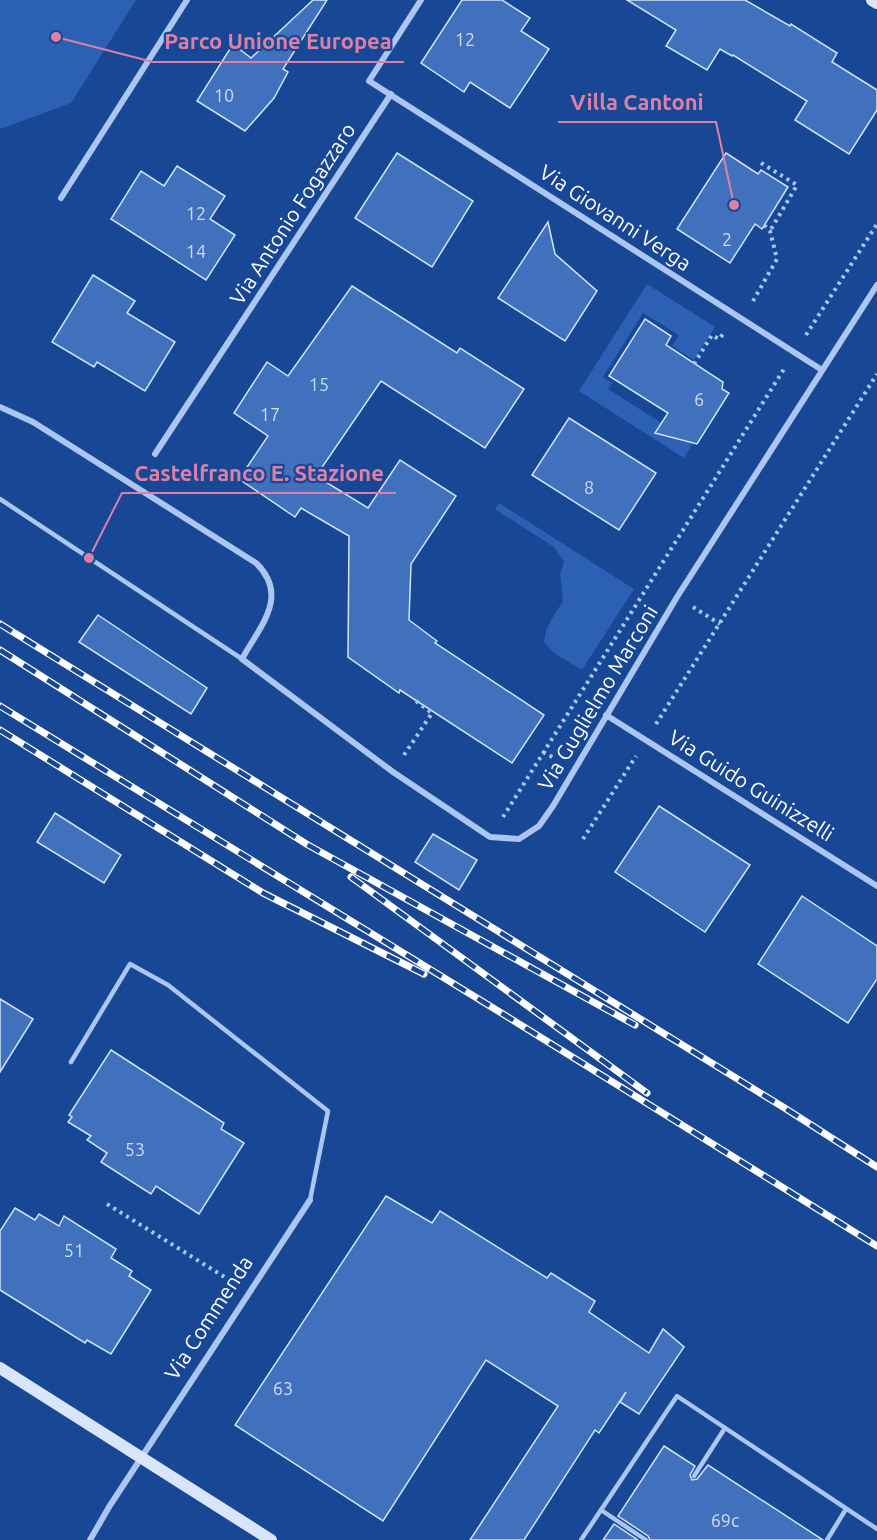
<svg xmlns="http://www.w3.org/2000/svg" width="877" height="1540" font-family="Ubuntu,sans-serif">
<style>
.green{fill:#2c60b4}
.building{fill:#4170bd;stroke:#d1e2fc;stroke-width:1.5}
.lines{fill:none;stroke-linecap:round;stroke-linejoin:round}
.path{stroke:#aac6f1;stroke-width:4;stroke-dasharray:3 4.5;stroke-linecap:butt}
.lane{stroke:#aac6f1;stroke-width:4.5}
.street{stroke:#aac6f1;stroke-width:6}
.secondary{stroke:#d8e5fb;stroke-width:12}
.rail-casing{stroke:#fff;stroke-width:7}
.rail{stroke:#184796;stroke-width:4.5;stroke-dasharray:14;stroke-linecap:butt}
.labels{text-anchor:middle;stroke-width:4.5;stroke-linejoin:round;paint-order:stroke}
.number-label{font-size:18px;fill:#d0dbee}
.street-label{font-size:21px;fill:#fff;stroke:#184796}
.leader{fill:none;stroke:#dd80a5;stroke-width:2}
.callout-dot{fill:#dd80a5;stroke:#184796;stroke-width:2}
.callout-label{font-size:22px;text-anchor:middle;font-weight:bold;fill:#dd80a5;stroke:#184796;stroke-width:4.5;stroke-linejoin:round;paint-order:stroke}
</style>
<rect width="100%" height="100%" fill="#184796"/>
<g class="green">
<path d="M 0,0 L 136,0 L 71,103 L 0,129 Z"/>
<path d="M 647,284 L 715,327 L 694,360 L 672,346 L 679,335 L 643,313 L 603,377 L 612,383 L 608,389 L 693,443 L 684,458 L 579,391 Z"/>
<path d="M 499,503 L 634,589 L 582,670 L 554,653 L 544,642 L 546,631 L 551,620 L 563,601 L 560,574 L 564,562 L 554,547 L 495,509 Z"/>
</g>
<g class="building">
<path d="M 313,0 L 327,0 L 283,69 L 288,72 L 274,98 L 245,131 L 197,101 L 233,44 L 251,58 Z"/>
<path d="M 462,0 L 502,0 L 530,18 L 521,31 L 549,49 L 510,108 L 470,82 L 464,92 L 421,63 Z"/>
<path d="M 627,0 L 745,0 L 790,26 L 791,24 L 837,53 L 832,62 L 877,90 L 877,110 L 849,154 L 795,120 L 807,101 L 733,55 L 732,56 L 720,49 L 707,70 L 666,46 L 676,30 Z"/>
<path d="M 397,153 L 473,201 L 432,267 L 355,218 Z"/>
<path d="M 726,153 L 758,174 L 761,170 L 788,187 L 762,229 L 755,224 L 730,263 L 677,229 Z"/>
<path d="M 177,166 L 225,196 L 210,219 L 235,235 L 206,280 L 111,219 L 141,171 L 164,186 Z"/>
<path d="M 548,222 L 555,254 L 597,291 L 565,341 L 498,298 Z"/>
<path d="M 93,275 L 135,301 L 127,313 L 175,342 L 145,391 L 97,362 L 94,367 L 52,342 Z"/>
<path d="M 352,286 L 457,353 L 460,348 L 524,389 L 485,448 L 381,381 L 316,476 L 368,508 L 400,460 L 456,496 L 411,564 L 409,620 L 437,641 L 435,643 L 544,715 L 512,763 L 400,690 L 399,693 L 348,657 L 349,536 L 301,508 L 295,517 L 239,479 L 268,436 L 234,413 L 267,362 L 288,376 Z"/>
<path d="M 645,319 L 671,336 L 666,345 L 723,382 L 722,389 L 729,393 L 697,444 L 655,433 L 668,413 L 609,376 Z"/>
<path d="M 569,418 L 656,473 L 619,530 L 532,475 Z"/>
<path d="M 98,615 L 207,688 L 191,714 L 79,642 Z"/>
<path d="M 659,806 L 750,865 L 705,932 L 615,872 Z"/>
<path d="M 55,813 L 121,855 L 104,883 L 37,842 Z"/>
<path d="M 433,834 L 477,860 L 459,890 L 415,862 Z"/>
<path d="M 802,896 L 877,946 L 877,979 L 848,1023 L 758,964 Z"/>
<path d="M 0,999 L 33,1019 L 0,1072 Z"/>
<path d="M 111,1050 L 224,1123 L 221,1129 L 244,1143 L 199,1214 L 156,1186 L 151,1194 L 101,1162 L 107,1153 L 87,1140 L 91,1136 L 68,1122 L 72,1117 L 69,1115 Z"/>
<path d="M 386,1196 L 432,1223 L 440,1211 L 547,1278 L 551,1273 L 595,1301 L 589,1312 L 649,1353 L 663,1329 L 684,1347 L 639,1414 L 620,1402 L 626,1392 L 599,1433 L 595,1430 L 524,1540 L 470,1540 L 558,1406 L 486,1360 L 383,1521 L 235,1425 Z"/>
<path d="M 15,1208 L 35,1220 L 39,1214 L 59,1226 L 64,1216 L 116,1249 L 111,1258 L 132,1271 L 129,1276 L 151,1290 L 111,1354 L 87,1340 L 85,1343 L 0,1290 L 0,1231 Z"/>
<path d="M 664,1446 L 695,1466 L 690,1475 L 692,1480 L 697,1479 L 708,1465 L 823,1540 L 650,1540 L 648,1536 L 618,1516 Z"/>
<path d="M 614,1524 L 638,1540 L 603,1540 Z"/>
</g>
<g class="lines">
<g class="path">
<path d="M 761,163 L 797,185 L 770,231"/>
<path d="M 753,301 L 777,259 L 770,231 L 764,225"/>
<path d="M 806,335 L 877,224"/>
<path d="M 694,364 L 712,335 L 719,339 L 724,333"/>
<path d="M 693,607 L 720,624"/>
<path d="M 656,724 L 877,374"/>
<path d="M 543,752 L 556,759"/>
<path d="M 404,755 L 432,713 L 416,701"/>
<path d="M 503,817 L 784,369"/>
<path d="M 583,839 L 636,756"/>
<path d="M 107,1204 L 231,1281"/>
</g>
<g class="lane">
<path d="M 0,499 L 242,659"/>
<path d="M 71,1062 L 130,964 L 168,985 L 328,1111 L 310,1200"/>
<path d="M 694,1476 L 725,1428"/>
<path d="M 601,1510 L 646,1540"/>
<path d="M 581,1540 L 677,1396 L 877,1529"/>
<path d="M 827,1540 L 846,1509"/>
</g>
<g class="street">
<path d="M 421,0 L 369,81 L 822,370"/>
<path d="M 61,198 L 187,0"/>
<path d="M 0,407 L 33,422 L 256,563 C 290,596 260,626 242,659 L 393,772 L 490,837 L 519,839 L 539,826 L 553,806 L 677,597 L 877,285"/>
<path d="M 155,454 L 391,94"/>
<path d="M 606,715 L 877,886"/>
<path d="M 90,1540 L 109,1507 L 310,1200"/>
</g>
<g class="secondary">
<path d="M 872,0 L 877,3"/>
<path d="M 0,1368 L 271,1540"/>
</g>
<g class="rail-casing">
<g id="rail">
<path d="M 0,624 L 783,1107 L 877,1167"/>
<path d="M 0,650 L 308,845 L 635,1025"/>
<path d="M 0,706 L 503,1014 L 877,1246"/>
<path d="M 0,730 L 263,893 L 424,974"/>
<path d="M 351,877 L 647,1093"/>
</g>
</g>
<use href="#rail" class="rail"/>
</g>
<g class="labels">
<g class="number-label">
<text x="465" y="46">12</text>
<text x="224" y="102">10</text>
<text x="196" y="220">12</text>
<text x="727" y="246">2</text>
<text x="196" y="258">14</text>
<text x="319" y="391">15</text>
<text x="699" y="406">6</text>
<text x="270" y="421">17</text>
<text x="589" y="494">8</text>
<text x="135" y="1156">53</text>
<text x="74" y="1257">51</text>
<text x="283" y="1395">63</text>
<text x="725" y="1527">69c</text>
</g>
<g class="street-label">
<text transform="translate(293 214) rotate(-57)" y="7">Via Antonio Fogazzaro</text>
<text transform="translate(615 218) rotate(33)" y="7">Via Giovanni Verga</text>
<text transform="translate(598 698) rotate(-59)" y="7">Via Guglielmo Marconi</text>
<text transform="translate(751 786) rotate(32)" y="7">Via Guido Guinizzelli</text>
<text transform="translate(209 1318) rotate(-57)" y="7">Via Commenda</text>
</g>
</g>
<path class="leader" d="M56 37L153 62H404M734 205L716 122H558M89 558L122 493H396"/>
<g class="callout-dot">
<circle cx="56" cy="37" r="6"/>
<circle cx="734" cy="205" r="6"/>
<circle cx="89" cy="558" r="6"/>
</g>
<g class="callout-label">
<text x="278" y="49">Parco Unione Europea</text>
<text x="637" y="110">Villa Cantoni</text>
<text x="259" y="481">Castelfranco E. Stazione</text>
</g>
</svg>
